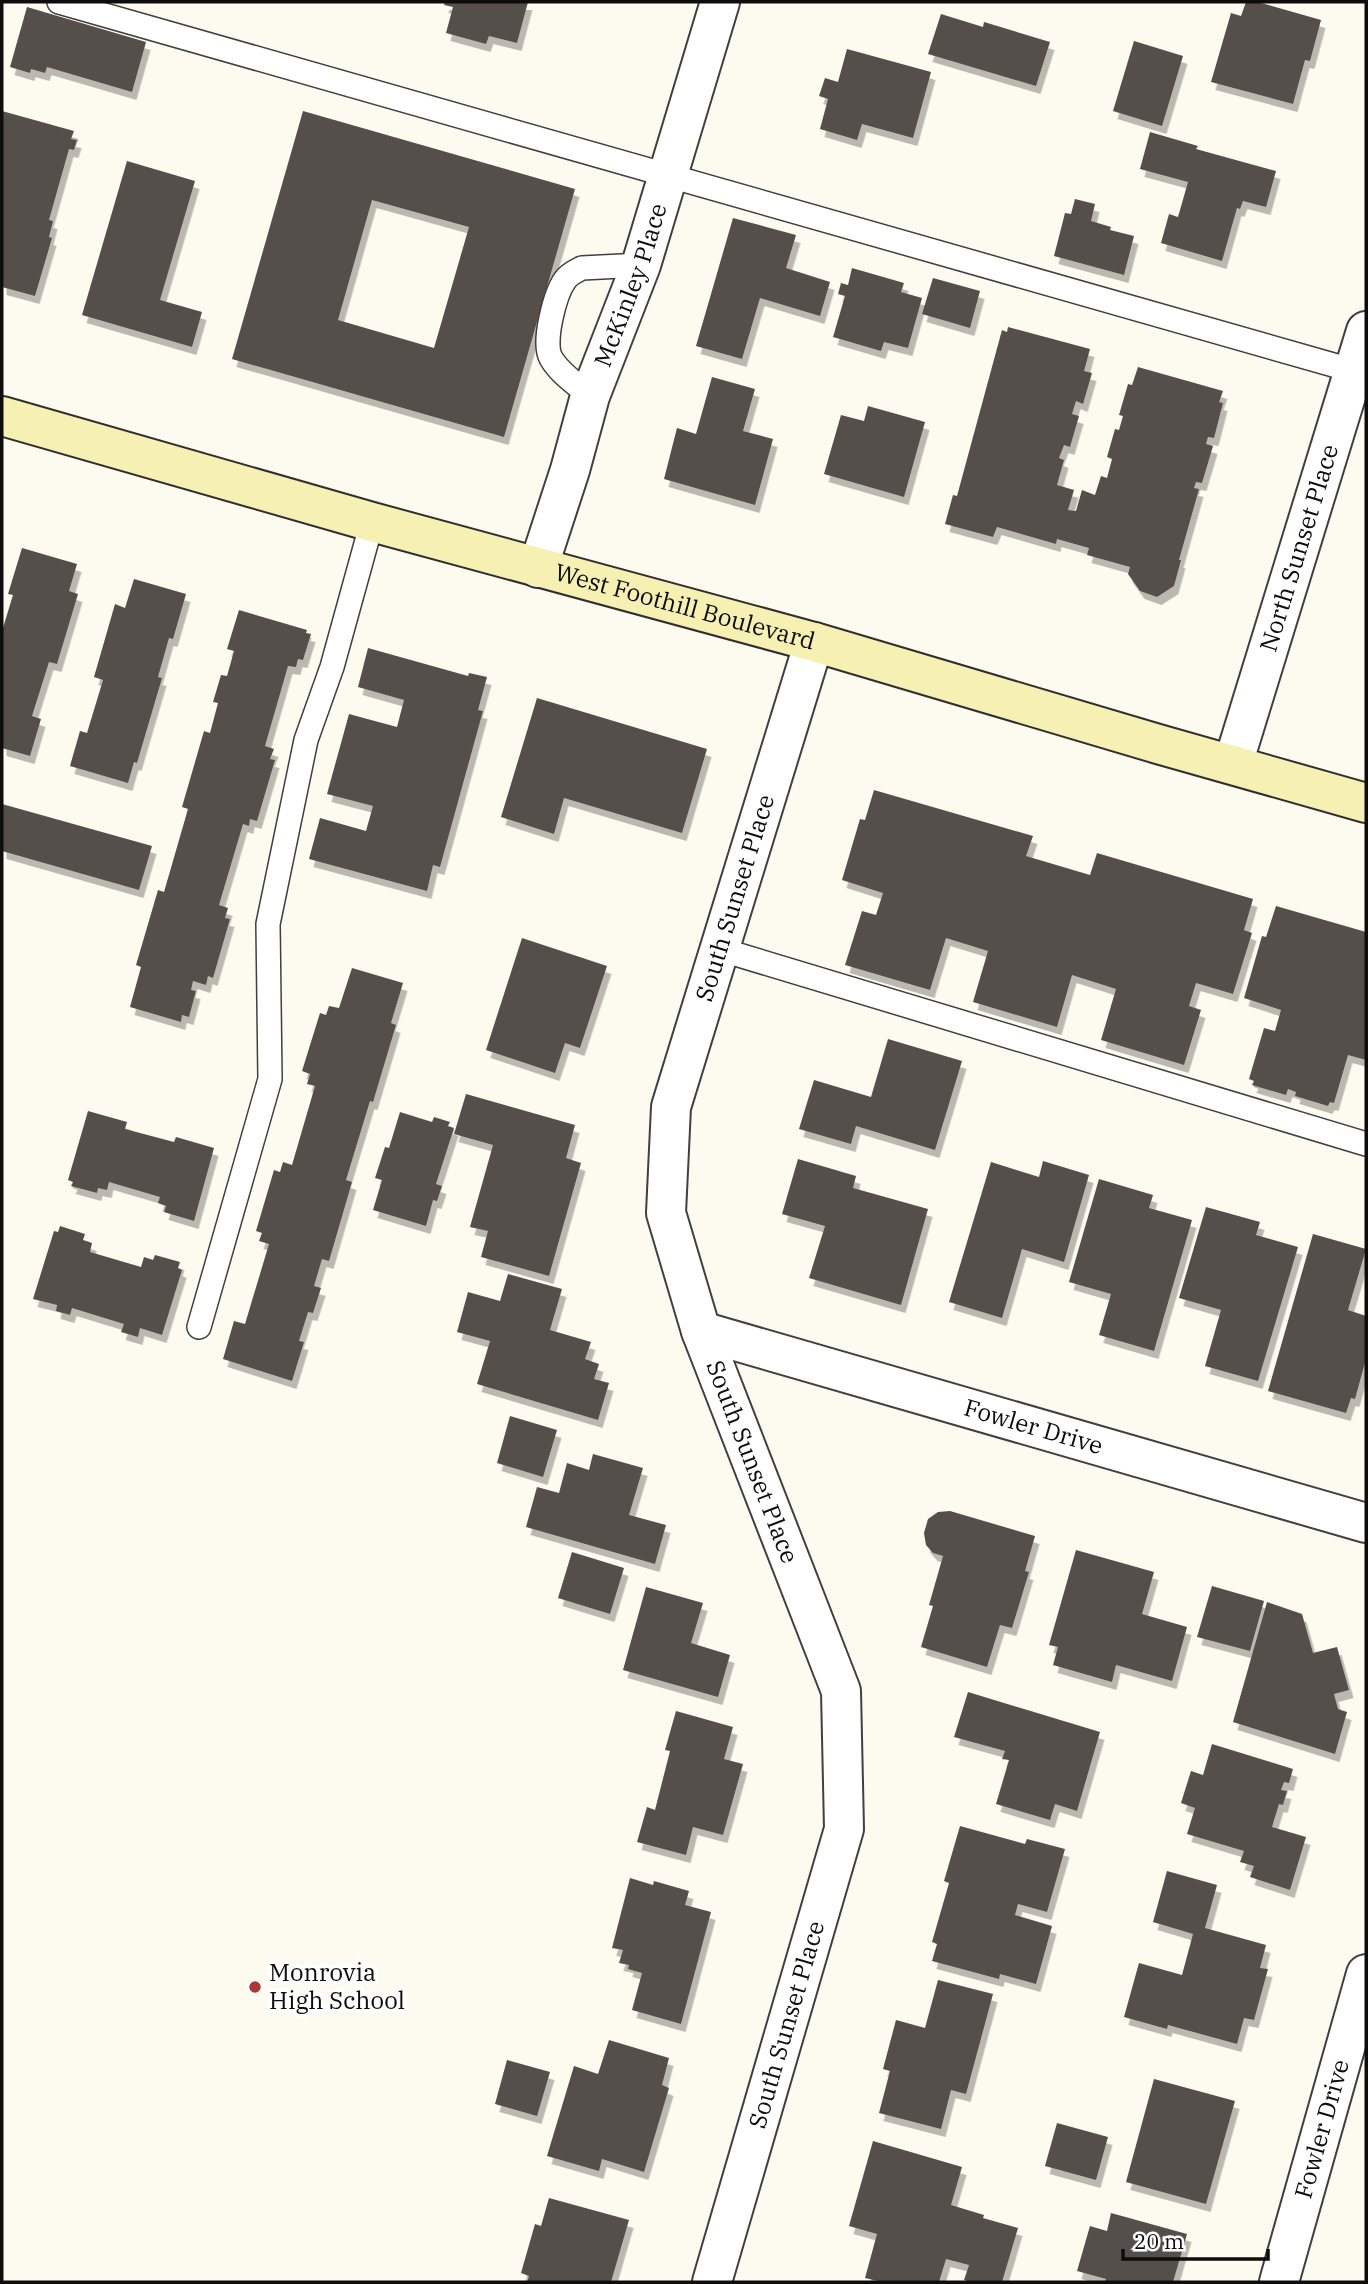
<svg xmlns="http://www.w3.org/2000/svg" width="1368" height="2284" font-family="'IBM Plex Serif',serif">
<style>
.building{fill:#544f4b;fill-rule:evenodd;filter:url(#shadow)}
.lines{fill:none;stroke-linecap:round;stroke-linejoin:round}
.lane-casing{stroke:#404040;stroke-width:26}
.street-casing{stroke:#404040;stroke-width:42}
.secondary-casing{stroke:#2f2f2f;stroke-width:42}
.lane{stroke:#fff;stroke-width:23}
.street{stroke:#fff;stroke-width:38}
.secondary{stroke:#f6f1b2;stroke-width:38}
.poi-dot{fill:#ad3536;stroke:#fff;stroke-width:2.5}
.labels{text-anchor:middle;stroke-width:7;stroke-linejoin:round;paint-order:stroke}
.street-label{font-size:24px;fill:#0d0d0d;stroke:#fff}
.poi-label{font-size:24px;fill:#0d0d0d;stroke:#fff;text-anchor:start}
</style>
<defs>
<filter id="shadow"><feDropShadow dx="4.5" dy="8" stdDeviation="0" flood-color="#0004"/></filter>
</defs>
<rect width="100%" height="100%" fill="#fdfbef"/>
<g class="building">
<path d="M 445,2 L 528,2 L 517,43 L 489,36 L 486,44 L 446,33 L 453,7 L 444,5 Z"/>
<path d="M 1246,2 L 1258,2 L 1321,20 L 1310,61 L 1305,60 L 1293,104 L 1211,82 L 1231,13 L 1241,16 Z"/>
<path d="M 27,7 L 146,42 L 132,92 L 47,67 L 45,73 L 31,69 L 30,73 L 10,67 Z"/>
<path d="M 941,14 L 983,27 L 984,22 L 1050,42 L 1036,86 L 928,54 Z"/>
<path d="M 1134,41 L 1183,56 L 1162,126 L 1113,111 Z"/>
<path d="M 847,49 L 931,72 L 913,138 L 862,124 L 857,140 L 820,129 L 828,99 L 819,96 L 825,78 L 838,82 Z"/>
<path d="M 2,111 L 74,131 L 71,139 L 77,140 L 74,150 L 69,149 L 49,220 L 53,221 L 49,237 L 52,238 L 35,296 L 2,287 Z"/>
<path d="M 303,111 L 575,189 L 504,437 L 232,359 ZM 372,200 L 469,227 L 434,348 L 338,320 Z"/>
<path d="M 1150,132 L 1198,146 L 1196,149 L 1276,171 L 1266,207 L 1243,201 L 1240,209 L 1237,208 L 1222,261 L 1161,243 L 1169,214 L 1178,217 L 1188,182 L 1140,169 Z"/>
<path d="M 127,161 L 195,181 L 160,300 L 202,312 L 192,347 L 82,315 Z"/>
<path d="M 1075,199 L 1095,204 L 1091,221 L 1111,227 L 1110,230 L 1134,236 L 1124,275 L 1054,256 L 1065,213 L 1071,214 Z"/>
<path d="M 733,218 L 796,235 L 786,268 L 830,282 L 820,316 L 760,298 L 742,359 L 696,346 Z"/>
<path d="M 852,268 L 904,283 L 901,292 L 922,298 L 908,348 L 884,342 L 881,351 L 833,337 L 845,296 L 838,294 L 841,283 L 848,285 Z"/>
<path d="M 933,278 L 980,291 L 970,328 L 922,314 Z"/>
<path d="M 1008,327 L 1090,349 L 1084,371 L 1092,373 L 1083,404 L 1076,401 L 1072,414 L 1079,416 L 1070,447 L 1064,445 L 1059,458 L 1064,460 L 1057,485 L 1074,490 L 1068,510 L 1076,511 L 1082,490 L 1095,495 L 1101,476 L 1107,478 L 1112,459 L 1107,457 L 1115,429 L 1119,430 L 1123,416 L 1119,415 L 1128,384 L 1132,385 L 1138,367 L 1223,391 L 1219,402 L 1223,403 L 1214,438 L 1208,437 L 1206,444 L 1213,446 L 1202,483 L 1196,482 L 1194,488 L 1199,489 L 1179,560 L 1181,560 L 1174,586 L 1157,597 L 1140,591 L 1128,574 L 1130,567 L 1087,555 L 1089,548 L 1057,539 L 1056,544 L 997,527 L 993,537 L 945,524 L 953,495 L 957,496 L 1002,330 L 1007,332 Z"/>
<path d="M 712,377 L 755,389 L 743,431 L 773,439 L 755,505 L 664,479 L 677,428 L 696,434 Z"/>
<path d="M 868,406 L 925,422 L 904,497 L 824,474 L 841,415 L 864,421 Z"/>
<path d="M 22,548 L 77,564 L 69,591 L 78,594 L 57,664 L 49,662 L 32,716 L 41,719 L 30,756 L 2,748 L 2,631 L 13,595 L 8,594 Z"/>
<path d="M 134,579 L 186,594 L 173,639 L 169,638 L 158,677 L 162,678 L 137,763 L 134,762 L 128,783 L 70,766 L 80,731 L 87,733 L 103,680 L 94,677 L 115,604 L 125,608 Z"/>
<path d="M 239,610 L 307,630 L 306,633 L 311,634 L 303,660 L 298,659 L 296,667 L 288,666 L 265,746 L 274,749 L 270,759 L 275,760 L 257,821 L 250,819 L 249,826 L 243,824 L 219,905 L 228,908 L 225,918 L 230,919 L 213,978 L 208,976 L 206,985 L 193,981 L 191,990 L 196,991 L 189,1017 L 182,1015 L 181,1022 L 130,1007 L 141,967 L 136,965 L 158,890 L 164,892 L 188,809 L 182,807 L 204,731 L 210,733 L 218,703 L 213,702 L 221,675 L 227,676 L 234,651 L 227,649 Z"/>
<path d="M 368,648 L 468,676 L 469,673 L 487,677 L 478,710 L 483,711 L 440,867 L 433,865 L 427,891 L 309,859 L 320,818 L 366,831 L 373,806 L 327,794 L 349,714 L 397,727 L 404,700 L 358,687 Z"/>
<path d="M 537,698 L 707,749 L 682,833 L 564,798 L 554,834 L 501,817 Z"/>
<path d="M 874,790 L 1033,836 L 1026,856 L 1090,875 L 1097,853 L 1253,899 L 1244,930 L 1252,933 L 1233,994 L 1196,983 L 1189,1006 L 1201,1010 L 1184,1065 L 1101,1040 L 1116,989 L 1072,975 L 1057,1027 L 973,1002 L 988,951 L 946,938 L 930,990 L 845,965 L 862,911 L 876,915 L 883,893 L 842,880 L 860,819 L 865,820 Z"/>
<path d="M 2,804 L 152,846 L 139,890 L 2,851 Z"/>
<path d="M 1276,906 L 1366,932 L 1366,1060 L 1348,1055 L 1334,1103 L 1330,1102 L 1328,1106 L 1295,1096 L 1296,1092 L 1288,1089 L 1286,1095 L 1252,1085 L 1254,1081 L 1249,1079 L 1264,1028 L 1275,1031 L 1281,1010 L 1244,998 L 1262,936 L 1266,937 Z"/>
<path d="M 522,938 L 607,966 L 580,1048 L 565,1043 L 555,1073 L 486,1050 Z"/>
<path d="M 352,968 L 403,983 L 391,1023 L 396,1025 L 373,1102 L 370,1101 L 346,1180 L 352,1182 L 329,1261 L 322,1259 L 314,1286 L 321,1288 L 313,1313 L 308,1312 L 299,1341 L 304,1342 L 292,1381 L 223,1359 L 234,1321 L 245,1324 L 269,1244 L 259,1241 L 262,1233 L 256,1231 L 274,1170 L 280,1172 L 283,1162 L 292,1165 L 315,1086 L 307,1084 L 310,1074 L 302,1071 L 320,1013 L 326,1015 L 329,1006 L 339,1008 Z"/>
<path d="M 888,1039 L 962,1061 L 935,1150 L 856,1126 L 851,1144 L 799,1129 L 814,1080 L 871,1097 Z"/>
<path d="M 466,1094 L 575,1125 L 566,1158 L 581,1163 L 549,1276 L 481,1257 L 488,1231 L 470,1227 L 493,1145 L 454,1134 Z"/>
<path d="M 88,1111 L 127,1122 L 125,1129 L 174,1142 L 176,1137 L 214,1148 L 194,1221 L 164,1212 L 166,1206 L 158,1203 L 160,1197 L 109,1182 L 107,1190 L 98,1188 L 97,1193 L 71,1186 L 73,1182 L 68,1180 Z"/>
<path d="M 400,1112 L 432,1122 L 434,1117 L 450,1122 L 448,1126 L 454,1128 L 436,1184 L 442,1186 L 437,1201 L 433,1200 L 426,1226 L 373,1210 L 382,1180 L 375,1178 L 385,1147 L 389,1148 Z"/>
<path d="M 798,1159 L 856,1176 L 853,1188 L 928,1209 L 901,1305 L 809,1278 L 825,1226 L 782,1214 Z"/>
<path d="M 1043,1161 L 1089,1175 L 1064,1262 L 1022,1249 L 1002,1318 L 949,1302 L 991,1162 L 1039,1177 Z"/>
<path d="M 1099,1179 L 1153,1195 L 1149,1208 L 1192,1220 L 1154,1351 L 1099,1335 L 1111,1294 L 1069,1282 Z"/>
<path d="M 1206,1207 L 1260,1222 L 1256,1235 L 1298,1247 L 1258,1381 L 1205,1366 L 1221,1310 L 1179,1298 Z"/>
<path d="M 60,1226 L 85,1234 L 83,1240 L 92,1243 L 90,1252 L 141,1267 L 144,1257 L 153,1260 L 155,1255 L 180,1262 L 178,1268 L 182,1270 L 162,1335 L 140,1328 L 138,1337 L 121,1332 L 124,1324 L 72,1308 L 70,1315 L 56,1311 L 57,1305 L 33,1299 L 54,1231 L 58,1232 Z"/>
<path d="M 1313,1234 L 1366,1249 L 1348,1310 L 1366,1316 L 1366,1359 L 1355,1399 L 1351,1398 L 1346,1413 L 1268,1391 Z"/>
<path d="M 508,1274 L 562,1289 L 550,1330 L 591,1342 L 585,1359 L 599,1364 L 594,1379 L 609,1383 L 598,1420 L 477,1384 L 490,1341 L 457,1332 L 468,1292 L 500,1301 Z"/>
<path d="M 510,1416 L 557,1430 L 543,1477 L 497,1463 Z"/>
<path d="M 593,1454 L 643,1468 L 629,1515 L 666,1525 L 655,1564 L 526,1527 L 537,1487 L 559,1493 L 567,1463 L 589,1470 Z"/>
<path d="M 950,1511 L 1035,1536 L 1025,1571 L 1029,1572 L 1012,1628 L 1000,1625 L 987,1667 L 921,1647 L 933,1606 L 929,1605 L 943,1556 L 933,1553 L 926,1545 L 924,1533 L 928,1519 L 938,1512 Z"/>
<path d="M 1076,1550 L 1154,1572 L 1142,1614 L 1187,1627 L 1172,1681 L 1116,1665 L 1112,1682 L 1053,1665 L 1058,1647 L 1049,1645 Z"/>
<path d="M 572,1552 L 624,1568 L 610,1614 L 558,1598 Z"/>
<path d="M 1212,1586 L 1264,1601 L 1250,1651 L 1197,1637 Z"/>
<path d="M 646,1587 L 703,1603 L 691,1643 L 730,1655 L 718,1697 L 623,1670 Z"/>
<path d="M 1267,1602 L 1302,1614 L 1313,1653 L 1337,1647 L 1349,1690 L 1334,1694 L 1338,1709 L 1347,1712 L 1335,1754 L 1233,1722 Z"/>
<path d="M 968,1692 L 1100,1732 L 1077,1811 L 1055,1804 L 1050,1820 L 996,1804 L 1009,1760 L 1002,1759 L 1005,1751 L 954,1737 Z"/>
<path d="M 676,1711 L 733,1727 L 724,1759 L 743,1764 L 723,1835 L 693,1827 L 686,1855 L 637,1842 L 647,1807 L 655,1810 L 670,1751 L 665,1750 Z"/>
<path d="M 1212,1744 L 1293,1769 L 1289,1783 L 1284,1782 L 1281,1790 L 1287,1791 L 1283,1805 L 1279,1804 L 1272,1827 L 1306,1837 L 1290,1890 L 1250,1877 L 1254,1866 L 1240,1862 L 1244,1851 L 1187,1834 L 1195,1808 L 1181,1803 L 1191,1771 L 1203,1775 Z"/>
<path d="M 960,1826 L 1025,1844 L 1027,1839 L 1065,1849 L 1047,1912 L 1018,1904 L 1015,1915 L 1052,1926 L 1036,1984 L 1000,1974 L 999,1979 L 932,1961 L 937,1944 L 932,1942 L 949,1883 L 944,1881 Z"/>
<path d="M 1167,1871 L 1217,1885 L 1205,1928 L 1266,1945 L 1260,1968 L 1268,1969 L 1254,2020 L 1244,2018 L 1237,2044 L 1168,2025 L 1167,2029 L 1124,2017 L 1139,1963 L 1182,1975 L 1193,1934 L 1153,1922 Z"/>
<path d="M 630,1878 L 653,1885 L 654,1881 L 689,1891 L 685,1905 L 711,1912 L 681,2024 L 632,2010 L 642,1973 L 628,1969 L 629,1965 L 619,1963 L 623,1950 L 612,1948 Z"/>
<path d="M 938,1980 L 993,1994 L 966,2094 L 951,2090 L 941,2129 L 879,2113 L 890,2071 L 883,2069 L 896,2020 L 925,2028 Z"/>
<path d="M 609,2040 L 669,2058 L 662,2085 L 669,2088 L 644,2172 L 602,2159 L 599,2171 L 547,2156 L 574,2066 L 598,2074 Z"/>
<path d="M 507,2060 L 550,2072 L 537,2116 L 495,2104 Z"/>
<path d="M 1154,2079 L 1235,2101 L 1206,2204 L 1126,2182 Z"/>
<path d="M 1057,2123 L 1108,2137 L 1096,2180 L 1045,2166 Z"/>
<path d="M 873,2141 L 962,2167 L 951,2205 L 984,2215 L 983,2218 L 1018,2228 L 1002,2282 L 971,2282 L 964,2280 L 969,2265 L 946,2259 L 939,2282 L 882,2282 L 865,2278 L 877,2234 L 849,2226 Z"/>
<path d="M 549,2198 L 629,2220 L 611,2282 L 527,2282 L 529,2276 L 521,2273 L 535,2224 L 541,2226 Z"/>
<path d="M 1111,2213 L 1187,2234 L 1173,2282 L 1105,2282 L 1106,2279 L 1077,2271 L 1090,2226 L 1107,2231 Z"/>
</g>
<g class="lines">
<g class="lane-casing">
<g id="lane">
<path d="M 59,2 L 1365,374"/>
<path d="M 590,396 C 578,385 559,373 551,358 C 542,343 555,294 565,280 C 569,274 576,271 582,268 L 641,265"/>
<path d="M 719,949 L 1366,1144"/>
<path d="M 199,1327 L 270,1079 L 268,924 L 306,740 L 332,667 L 372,522"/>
</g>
</g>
<g class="street-casing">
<g id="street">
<path id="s1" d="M 538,568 L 570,470 L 590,396 L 641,265 L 720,2"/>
<path id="s2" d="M 1233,764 L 1366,331"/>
<path id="s3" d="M 701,1331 L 1366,1523"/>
<path id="s4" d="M 712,2282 L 844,1829 L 841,1691 L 701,1331 L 666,1213 L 671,1107 L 814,642"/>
<path id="s5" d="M 1279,2282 L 1366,1974"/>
</g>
</g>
<g class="secondary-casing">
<g id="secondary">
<path id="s6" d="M 2,416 L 372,522 L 814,642 L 1158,744 L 1366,803"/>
</g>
</g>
<use href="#lane" class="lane"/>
<use href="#street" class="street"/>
<use href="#secondary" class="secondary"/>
</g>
<circle class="poi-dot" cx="255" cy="1987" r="7"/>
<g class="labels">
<g class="street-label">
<text dy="8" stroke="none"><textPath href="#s1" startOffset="298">McKinley Place</textPath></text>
<text dy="8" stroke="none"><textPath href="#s2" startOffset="226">North Sunset Place</textPath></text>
<text dy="8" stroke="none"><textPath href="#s6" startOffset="709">West Foothill Boulevard</textPath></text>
<text dy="8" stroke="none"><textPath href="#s4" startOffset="1444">South Sunset Place</textPath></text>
<text dy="8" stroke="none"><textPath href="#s3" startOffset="346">Fowler Drive</textPath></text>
<text transform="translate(752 1462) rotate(69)" y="8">South Sunset Place</text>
<text dy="8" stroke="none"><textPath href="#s4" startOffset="268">South Sunset Place</textPath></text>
<text dy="8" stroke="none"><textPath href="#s5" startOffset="159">Fowler Drive</textPath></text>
</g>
<g class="poi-label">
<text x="269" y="1981">Monrovia<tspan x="269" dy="28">High School</tspan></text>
</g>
</g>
<rect width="1368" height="2284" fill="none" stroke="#0d0d0d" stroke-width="7"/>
<path d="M1123 2249v10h145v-10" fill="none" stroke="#0d0d0d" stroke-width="3.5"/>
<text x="1134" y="2249" font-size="21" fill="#0d0d0d" stroke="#ffffff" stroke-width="5" paint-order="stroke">20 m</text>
</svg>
